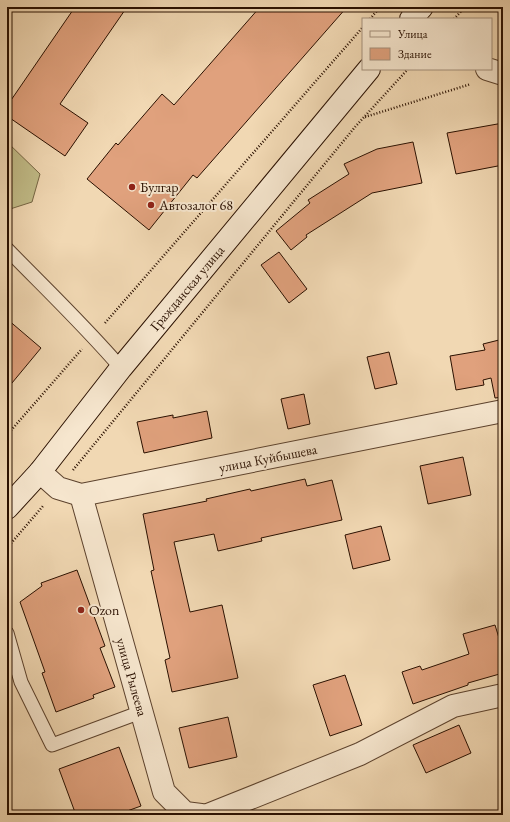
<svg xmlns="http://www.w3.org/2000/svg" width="510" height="822" font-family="'EB Garamond',serif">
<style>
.green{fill:#c1bc88;stroke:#766644}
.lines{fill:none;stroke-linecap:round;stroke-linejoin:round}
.stream{stroke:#6f756d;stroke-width:7}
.building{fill:#e0a17d;stroke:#2a1000}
.lane-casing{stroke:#5c422d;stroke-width:15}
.street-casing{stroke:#5c422d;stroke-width:24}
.secondary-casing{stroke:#2a1000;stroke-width:24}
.path{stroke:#2a1000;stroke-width:2.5;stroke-dasharray:1 2;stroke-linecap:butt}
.lane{stroke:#f6e6ce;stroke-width:13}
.street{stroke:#f6e6ce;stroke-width:22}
.secondary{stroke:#f6e6ce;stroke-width:22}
.poi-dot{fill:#8f2418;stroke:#f6e6ce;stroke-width:1.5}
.labels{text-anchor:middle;stroke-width:4;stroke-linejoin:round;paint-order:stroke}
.poi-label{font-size:14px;fill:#2a1000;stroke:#f6e6ce;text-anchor:start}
.street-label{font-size:14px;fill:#2a1000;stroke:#f6e6ce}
</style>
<rect width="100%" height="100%" fill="#f1d8b3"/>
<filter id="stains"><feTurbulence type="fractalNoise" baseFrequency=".005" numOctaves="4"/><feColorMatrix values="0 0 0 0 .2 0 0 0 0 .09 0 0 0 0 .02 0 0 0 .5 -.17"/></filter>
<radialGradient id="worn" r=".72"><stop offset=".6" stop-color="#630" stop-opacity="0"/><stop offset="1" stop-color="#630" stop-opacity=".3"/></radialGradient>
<path class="green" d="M 7,142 L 40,174 L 32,202 L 7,210 Z"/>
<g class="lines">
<path class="stream" d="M 498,815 L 503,810"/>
</g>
<g class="building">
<path d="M 75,7 L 127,7 L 60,104 L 88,123 L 65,156 L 7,116 L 7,106 Z"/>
<path d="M 260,7 L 347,7 L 197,178 L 193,175 L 149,230 L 87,179 L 116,143 L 118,145 L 162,94 L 174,105 Z"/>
<path d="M 503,123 L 503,165 L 456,174 L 447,133 Z"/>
<path d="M 413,142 L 422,183 L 372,193 L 306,235 L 307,237 L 291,250 L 276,231 L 310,203 L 308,200 L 349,174 L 344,164 L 377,149 Z"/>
<path d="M 279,252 L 307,289 L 289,303 L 261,265 Z"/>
<path d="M 7,319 L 41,348 L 7,389 Z"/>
<path d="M 503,339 L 503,397 L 495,398 L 491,378 L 483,380 L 484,385 L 456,390 L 450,356 L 485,350 L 483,344 Z"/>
<path d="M 389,352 L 397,384 L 375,389 L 367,357 Z"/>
<path d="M 304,394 L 310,424 L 288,429 L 281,399 Z"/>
<path d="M 207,411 L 212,438 L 144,453 L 137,422 L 173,415 L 173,418 Z"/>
<path d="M 463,457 L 471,495 L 428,504 L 420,466 Z"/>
<path d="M 305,479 L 307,486 L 332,480 L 342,520 L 261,538 L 262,541 L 218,551 L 214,534 L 174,542 L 190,612 L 222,605 L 238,678 L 172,692 L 165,660 L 170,658 L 151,571 L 154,570 L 143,514 L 207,501 L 206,499 L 250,489 L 251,491 Z"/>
<path d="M 381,526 L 390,560 L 353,569 L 345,535 Z"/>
<path d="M 77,570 L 105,646 L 100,648 L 115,687 L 93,695 L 94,698 L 56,712 L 42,673 L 45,672 L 20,602 L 42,586 L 41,583 Z"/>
<path d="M 495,625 L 503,651 L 503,673 L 468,683 L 468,685 L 413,704 L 402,672 L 420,666 L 422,670 L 469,654 L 463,634 Z"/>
<path d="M 345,675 L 362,725 L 330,736 L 313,685 Z"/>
<path d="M 228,717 L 237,757 L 189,768 L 179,728 Z"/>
<path d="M 459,725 L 471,753 L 426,773 L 413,745 Z"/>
<path d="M 119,747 L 141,806 L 116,815 L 76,815 L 59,769 Z"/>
</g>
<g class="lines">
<g class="lane-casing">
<g id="lane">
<path d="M 7,249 C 45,288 85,326 121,368"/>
<path d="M 7,633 L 21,682 L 52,745 L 141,712"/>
</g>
</g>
<g class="street-casing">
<g id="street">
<path d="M 487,69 L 503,74"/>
<path d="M 40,472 L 58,488 L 81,495 L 503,411"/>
<path d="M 81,495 L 164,792 L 185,813 L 201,815"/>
<path d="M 208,815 L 360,754 L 453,706 L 503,695"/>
</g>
</g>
<g class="secondary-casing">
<g id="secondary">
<path d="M 411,19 L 422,7"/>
<path d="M 7,508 L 40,472 L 121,368 L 369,69"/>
</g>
</g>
<g class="path">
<path d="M 370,19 L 380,7"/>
<path d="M 454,19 L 465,7"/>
<path d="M 365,117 L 471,84"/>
<path d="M 105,323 L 363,27"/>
<path d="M 7,435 L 82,349"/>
<path d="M 73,470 L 355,127 L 408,69"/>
<path d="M 7,548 L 43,506"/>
</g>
<use href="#lane" class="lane"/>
<use href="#street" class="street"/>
<use href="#secondary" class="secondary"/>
</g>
<g class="poi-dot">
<circle cx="132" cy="187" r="4"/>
<circle cx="151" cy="205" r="4"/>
<circle cx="81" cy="610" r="4"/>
</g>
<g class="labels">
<g class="poi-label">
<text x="140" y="192">Булгар</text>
<text x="159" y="210">Автозалог 68</text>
<text x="89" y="615">Ozon</text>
</g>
<g class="street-label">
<text transform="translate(187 288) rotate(-50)" y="5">Гражданская улица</text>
<text transform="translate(268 458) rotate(-11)" y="5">улица Куйбышева</text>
<text transform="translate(132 677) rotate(74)" y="5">улица Рылеева</text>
</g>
</g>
<rect width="510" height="822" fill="none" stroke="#f1d8b3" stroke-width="24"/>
<rect x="8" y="8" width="494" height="806" fill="none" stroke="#2a1000" stroke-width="2"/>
<rect x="12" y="12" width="486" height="798" fill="none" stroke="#2a1000"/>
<rect x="362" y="18" width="130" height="52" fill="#f6e6ce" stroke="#a4907c"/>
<rect x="370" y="31" width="20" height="6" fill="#f6e6ce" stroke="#a4907c"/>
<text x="398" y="38" font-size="12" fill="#2a1000">Улица</text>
<rect x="370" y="48" width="20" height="12" fill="#e0a17d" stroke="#a4907c"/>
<text x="398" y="58" font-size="12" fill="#2a1000">Здание</text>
<rect width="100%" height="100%" filter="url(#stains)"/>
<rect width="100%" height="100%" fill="url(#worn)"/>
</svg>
